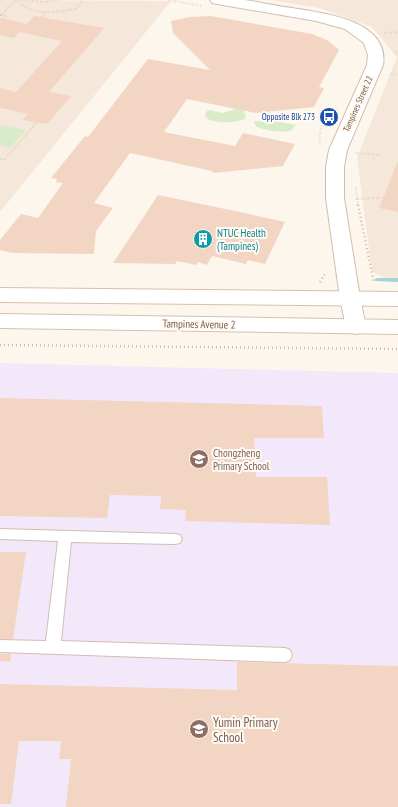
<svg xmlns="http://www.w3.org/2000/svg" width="398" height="807" font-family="'PT Sans Narrow',sans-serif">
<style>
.residential{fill:#f5e8da}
.education{fill:#f3e8fa}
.green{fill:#d8ecc9}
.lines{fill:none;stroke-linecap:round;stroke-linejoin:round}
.stream{fill:#a5d3da;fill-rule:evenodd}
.building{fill:#f3d5c3}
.lane-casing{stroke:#d1beb0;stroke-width:2}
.street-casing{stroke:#d1beb0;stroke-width:2}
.secondary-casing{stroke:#d6c0b0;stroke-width:2}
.path-far1{stroke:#d9b8a5;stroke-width:2;stroke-dasharray:0.5 2;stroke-linecap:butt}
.path{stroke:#d9b8a5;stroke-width:2.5;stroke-dasharray:1 3;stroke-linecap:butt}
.lane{fill:#fff;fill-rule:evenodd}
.street{fill:#fff;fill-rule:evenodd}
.secondary{fill:#fff;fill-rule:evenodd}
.labels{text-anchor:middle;stroke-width:4;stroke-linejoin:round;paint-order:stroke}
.far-street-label{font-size:9px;fill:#7a5c4d;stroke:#fffaf3}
.far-transit-label{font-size:9px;fill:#164399;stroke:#fffaf3;text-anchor:end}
.culture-label{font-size:11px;fill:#0d838f;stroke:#fffaf3;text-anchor:start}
.street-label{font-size:11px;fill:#7a5c4d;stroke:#fffaf3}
.education-label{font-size:11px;fill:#785e54;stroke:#fffaf3;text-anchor:start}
.near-education-label{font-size:13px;fill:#785e54;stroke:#fffaf3;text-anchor:start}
</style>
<rect width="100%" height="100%" fill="#fdf6ec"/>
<g class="residential">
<path d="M 0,0 L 171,1 L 0,212 Z"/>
<path d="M 270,0 L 398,0 L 398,282 L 390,282 L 372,271 L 357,158 L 397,57 L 372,27 L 319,8 Z"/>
</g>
<path class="education" d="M 0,363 L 398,373 L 398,807 L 0,807 Z"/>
<g class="green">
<path d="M 235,109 L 243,110 L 246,116 L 245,119 C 234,123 216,124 206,118 L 205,114 L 207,111 L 210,110 L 223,113 Z"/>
<path d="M 254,121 L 275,121 L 296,125 C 293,128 292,131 288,131 C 282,133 261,130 256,126 Z"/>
<path d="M 0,125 L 26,130 L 10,148 L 0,145 Z"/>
</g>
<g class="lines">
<path class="stream" d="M 377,278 L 398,278 L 398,282 L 375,281 L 374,280 Z"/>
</g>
<g class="building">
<path d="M 34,16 L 104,28 L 49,92 L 71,96 L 47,124 L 23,120 L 28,114 L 0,108 L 0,88 L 16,92 L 62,41 L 19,32 L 14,38 L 0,35 L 0,18 L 27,24 Z"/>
<path d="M 211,16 L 312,34 L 327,40 L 339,50 L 319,87 L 324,88 L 314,107 L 256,113 L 187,99 L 164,132 L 235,146 L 243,133 L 295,144 L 283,166 L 213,173 L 212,171 L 130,153 L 94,203 L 113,208 L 96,231 L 94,254 L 12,253 L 0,250 L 0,240 L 21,214 L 38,218 L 63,183 L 56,182 L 57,179 L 51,178 L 85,136 L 88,137 L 148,59 L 210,70 L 173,33 L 171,21 L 190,17 Z"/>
<path d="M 397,163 L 398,163 L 398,212 L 379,208 Z"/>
<path d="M 158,195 L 235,211 L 285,222 L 265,264 L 248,260 L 246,264 L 212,256 L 207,265 L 198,262 L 196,265 L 177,261 L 175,264 L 113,263 Z"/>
<path d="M 0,398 L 322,406 L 324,438 L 254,438 L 256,477 L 327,477 L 330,525 L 185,521 L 186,510 L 160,509 L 161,496 L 110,495 L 107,518 L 0,516 Z"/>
<path d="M 0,552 L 26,552 L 13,639 L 0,639 Z"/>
<path d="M 0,654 L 11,654 L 10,662 L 0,661 Z"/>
<path d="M 237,662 L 398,666 L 398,807 L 66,807 L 71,759 L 59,759 L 61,741 L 19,741 L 11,804 L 0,804 L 0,684 L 237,690 Z"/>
</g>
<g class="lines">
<g class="lane-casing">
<path id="lane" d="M 0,529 L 175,534 L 180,535 L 182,539 L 180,543 L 175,544 L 71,542 L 61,641 L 285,648 L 290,650 L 292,655 L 290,660 L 285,662 L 0,652 L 0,640 L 46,641 L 58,541 L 0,539 Z"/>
</g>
<g class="street-casing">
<path id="street" d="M 210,0 C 221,0 233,0 244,0 C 260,2 276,6 292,8 C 323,13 390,20 383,65 L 347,150 L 344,167 L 344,198 L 360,298 L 366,327 L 363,332 L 356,334 L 349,332 L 346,327 L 340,298 L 326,198 L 326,167 L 329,150 L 367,65 L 368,55 L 364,43 L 345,29 L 316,21 L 217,4 L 212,3 Z"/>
</g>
<g class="secondary-casing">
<g id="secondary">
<path d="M 0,288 L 398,292 L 398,306 L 0,302 Z"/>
<path d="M 0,314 L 398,320 L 398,334 L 0,328 Z"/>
</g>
</g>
<g class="path-far1">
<path d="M 17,0 C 31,17 57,12 76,9 L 83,0"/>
<path d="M 20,0 L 44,2 L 58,0"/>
<path d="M 168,0 L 202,6"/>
<path d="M 41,17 L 46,12"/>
<path d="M 4,19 L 7,16 L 1,15 L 16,0"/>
<path d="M 384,33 L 398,32"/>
<path d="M 394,53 L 398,51"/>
<path d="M 391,74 L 398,75"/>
<path d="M 320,144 C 318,129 323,122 334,111"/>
<path d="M 356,153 L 381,155"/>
<path d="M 0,159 L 4,160 L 37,122"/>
<path d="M 356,187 L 358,206"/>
<path d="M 356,199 L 380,198"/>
</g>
<g class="path">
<path d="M 358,205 L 374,283"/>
<path d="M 320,282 L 326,272"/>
<path d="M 0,345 L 398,349"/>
</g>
<use href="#lane" class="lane"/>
<use href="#street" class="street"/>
<use href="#secondary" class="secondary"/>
</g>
<defs>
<g id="bus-disc" transform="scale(1)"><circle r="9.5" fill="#1a4fb4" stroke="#fffaf3"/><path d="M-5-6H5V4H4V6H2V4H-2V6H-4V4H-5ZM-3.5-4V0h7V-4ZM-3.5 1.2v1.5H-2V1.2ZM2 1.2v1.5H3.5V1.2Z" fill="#fff"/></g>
<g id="building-disc" transform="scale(1)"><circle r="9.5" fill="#0f9aa8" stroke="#fffaf3"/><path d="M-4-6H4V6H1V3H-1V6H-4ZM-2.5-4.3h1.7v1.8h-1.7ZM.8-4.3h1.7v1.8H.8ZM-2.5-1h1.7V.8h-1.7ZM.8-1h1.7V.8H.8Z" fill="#fff"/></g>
<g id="school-disc" transform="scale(1)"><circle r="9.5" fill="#8d6e63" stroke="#fffaf3"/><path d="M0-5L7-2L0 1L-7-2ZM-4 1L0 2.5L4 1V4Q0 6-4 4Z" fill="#fff"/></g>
</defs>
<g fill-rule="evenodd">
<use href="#bus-disc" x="329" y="117"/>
<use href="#building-disc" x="203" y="239"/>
<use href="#school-disc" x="199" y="459"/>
<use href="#school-disc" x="199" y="729"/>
</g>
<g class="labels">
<g class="far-street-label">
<text transform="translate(358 104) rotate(-66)" y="3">Tampines Street 22</text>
</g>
<g class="far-transit-label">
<text x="315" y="120">Opposite Blk 273</text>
</g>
<g class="culture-label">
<text x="217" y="237">NTUC Health<tspan x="217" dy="13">(Tampines)</tspan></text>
</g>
<g class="street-label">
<text transform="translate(199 324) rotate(1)" y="4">Tampines Avenue 2</text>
</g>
<g class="education-label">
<text x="213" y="457">Chongzheng<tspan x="213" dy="13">Primary School</tspan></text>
</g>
<g class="near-education-label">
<text x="213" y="727">Yumin Primary<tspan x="213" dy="15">School</tspan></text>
</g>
</g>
</svg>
